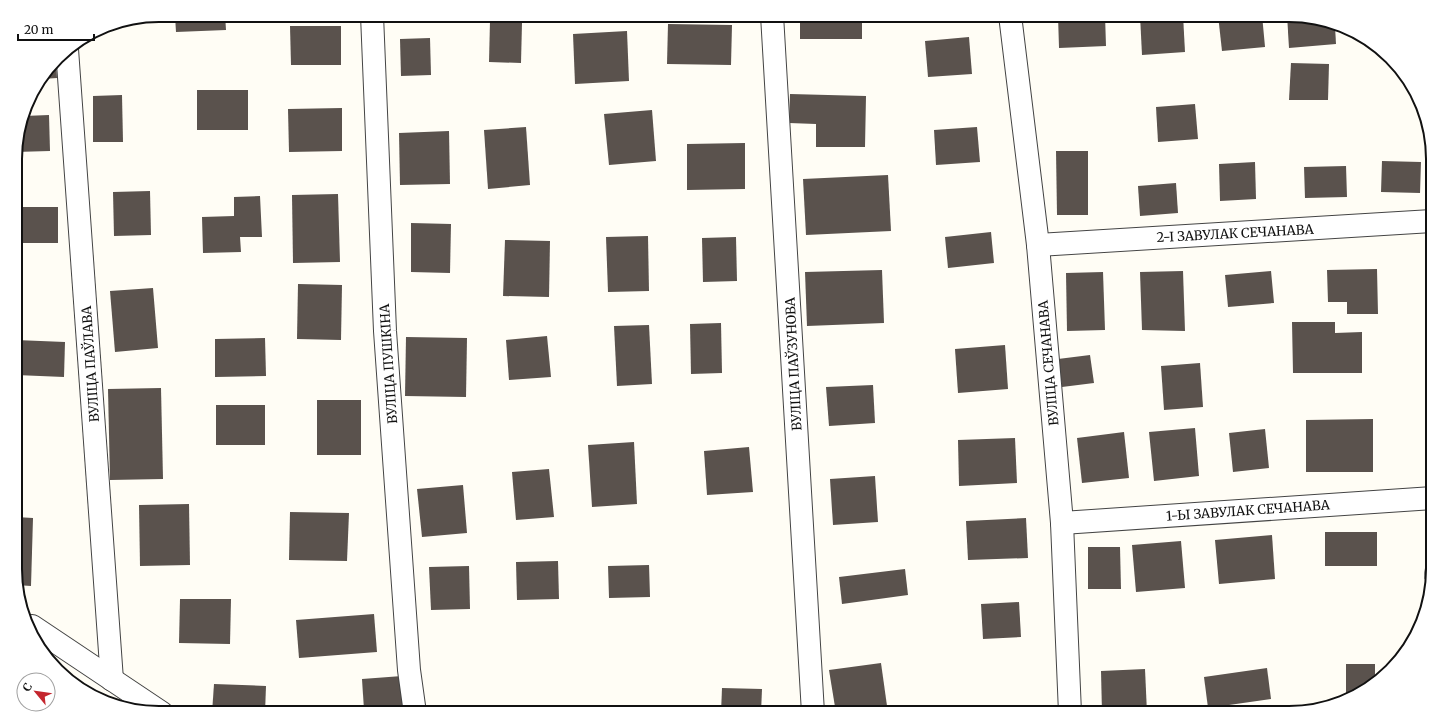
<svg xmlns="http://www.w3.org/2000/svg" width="1448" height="728" font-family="Merriweather,serif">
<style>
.building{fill:#5a524d}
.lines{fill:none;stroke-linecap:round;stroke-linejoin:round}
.service-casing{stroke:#444;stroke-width:14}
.minor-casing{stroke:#444;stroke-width:24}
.service{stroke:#fff;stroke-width:13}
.minor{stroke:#fff;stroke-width:22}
.labels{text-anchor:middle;stroke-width:4;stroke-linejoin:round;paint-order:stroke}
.street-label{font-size:13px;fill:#111;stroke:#fff}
.rim{fill:none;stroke:#111;stroke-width:2}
</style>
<rect width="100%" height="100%" fill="#fffdf5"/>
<g class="building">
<path d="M 175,15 L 225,15 L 226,30 L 176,32 Z"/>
<rect x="800" y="15" width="62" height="24"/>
<path d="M 1058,15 L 1105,15 L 1106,46 L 1059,48 Z"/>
<path d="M 1140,15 L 1183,15 L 1185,52 L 1142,55 Z"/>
<path d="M 1218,15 L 1262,15 L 1265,47 L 1222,51 Z"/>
<path d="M 1287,15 L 1335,26 L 1336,44 L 1289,48 Z"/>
<path d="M 490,21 L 522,23 L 521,63 L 489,62 Z"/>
<path d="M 668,24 L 732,25 L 731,65 L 667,64 Z"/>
<path d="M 290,26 L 341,26 L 341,65 L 291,65 Z"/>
<path d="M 627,31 L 629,81 L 575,84 L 573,34 Z"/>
<path d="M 969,37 L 972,74 L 928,77 L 925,41 Z"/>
<path d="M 430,38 L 431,75 L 401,76 L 400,39 Z"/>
<path d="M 56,61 L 57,78 L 42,79 L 51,68 Z"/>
<path d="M 1291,63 L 1329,64 L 1328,100 L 1289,100 Z"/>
<rect x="197" y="90" width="51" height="40"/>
<path d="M 790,94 L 866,96 L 865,147 L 816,147 L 816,124 L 789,123 Z"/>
<path d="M 122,95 L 123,142 L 93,142 L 93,96 Z"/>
<path d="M 1195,104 L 1198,139 L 1158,142 L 1156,107 Z"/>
<path d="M 342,108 L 342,151 L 289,152 L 288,109 Z"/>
<path d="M 652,110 L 656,161 L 609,165 L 604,114 Z"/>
<path d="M 49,115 L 50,151 L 15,152 L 24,116 Z"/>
<path d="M 526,127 L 530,185 L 488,189 L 484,130 Z"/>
<path d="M 977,127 L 980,162 L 936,165 L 934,130 Z"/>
<path d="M 449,131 L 450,184 L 400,185 L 399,133 Z"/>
<path d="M 745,143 L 745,189 L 687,190 L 687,144 Z"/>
<path d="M 1056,151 L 1088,151 L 1088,215 L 1057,215 Z"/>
<path d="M 1382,161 L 1421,162 L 1420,193 L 1381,192 Z"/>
<path d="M 1255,162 L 1256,199 L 1220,201 L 1219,164 Z"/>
<path d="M 1346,166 L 1347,197 L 1305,198 L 1304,167 Z"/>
<path d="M 888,175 L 891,231 L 806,235 L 803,179 Z"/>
<path d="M 1176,183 L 1178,213 L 1140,216 L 1138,186 Z"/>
<path d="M 150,191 L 151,235 L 114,236 L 113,192 Z"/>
<path d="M 338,194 L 340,262 L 293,263 L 292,195 Z"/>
<path d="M 260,196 L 262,237 L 240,237 L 241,252 L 203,253 L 202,217 L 234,216 L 234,197 Z"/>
<path d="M 19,207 L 58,207 L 58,243 L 18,243 Z"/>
<path d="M 411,223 L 451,224 L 450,273 L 411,272 Z"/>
<path d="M 991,232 L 994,263 L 948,268 L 945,237 Z"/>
<path d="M 648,236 L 649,291 L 608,292 L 606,237 Z"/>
<path d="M 736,237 L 737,281 L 703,282 L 702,238 Z"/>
<path d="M 505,240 L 550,241 L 549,297 L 503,296 Z"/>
<path d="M 1377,269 L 1378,314 L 1347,314 L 1347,302 L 1328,302 L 1327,270 Z"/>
<path d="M 882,270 L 884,323 L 807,326 L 805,272 Z"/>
<path d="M 1183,271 L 1185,331 L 1142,330 L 1140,272 Z"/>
<path d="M 1271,271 L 1274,303 L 1228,307 L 1225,275 Z"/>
<path d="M 1103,272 L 1105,330 L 1067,331 L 1066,273 Z"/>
<path d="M 298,284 L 342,285 L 341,340 L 297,339 Z"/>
<path d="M 153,288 L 158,348 L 115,352 L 110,291 Z"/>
<path d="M 1292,322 L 1335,322 L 1335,333 L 1362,332 L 1362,373 L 1293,373 Z"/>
<path d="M 721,323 L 722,373 L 691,374 L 690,324 Z"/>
<path d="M 649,325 L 652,384 L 617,386 L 614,326 Z"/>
<path d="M 547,336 L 551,377 L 509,380 L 506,340 Z"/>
<path d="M 406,337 L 467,338 L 466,397 L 405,396 Z"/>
<path d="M 265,338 L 266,376 L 215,377 L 215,339 Z"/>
<path d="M 16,340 L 65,342 L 64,377 L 16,375 Z"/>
<path d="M 1005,345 L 1008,389 L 958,393 L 955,349 Z"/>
<path d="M 1090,355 L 1094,383 L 1062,387 L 1058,359 Z"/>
<path d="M 1200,363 L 1203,407 L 1164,410 L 1161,366 Z"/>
<path d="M 873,385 L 875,423 L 829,426 L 826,387 Z"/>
<path d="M 161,388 L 163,479 L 110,480 L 108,389 Z"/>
<rect x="317" y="400" width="44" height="55"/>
<rect x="216" y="405" width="49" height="40"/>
<path d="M 1373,419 L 1373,472 L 1306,472 L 1306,420 Z"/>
<path d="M 1195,428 L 1199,476 L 1154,481 L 1149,432 Z"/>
<path d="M 1265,429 L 1269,468 L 1233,472 L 1229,433 Z"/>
<path d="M 1124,432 L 1129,478 L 1082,483 L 1077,438 Z"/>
<path d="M 1015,438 L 1017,483 L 959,486 L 958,440 Z"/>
<path d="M 634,442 L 637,504 L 592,507 L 588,445 Z"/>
<path d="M 749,447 L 753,492 L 707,495 L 704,451 Z"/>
<path d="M 549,469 L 554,517 L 516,520 L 512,472 Z"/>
<path d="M 875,476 L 878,522 L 833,525 L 830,479 Z"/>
<path d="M 463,485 L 467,533 L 422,537 L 417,489 Z"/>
<path d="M 189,504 L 190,565 L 140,566 L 139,505 Z"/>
<path d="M 290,512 L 349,513 L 347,561 L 289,560 Z"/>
<path d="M 16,517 L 33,518 L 31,586 L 16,585 Z"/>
<path d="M 1026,518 L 1028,558 L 968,560 L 966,521 Z"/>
<rect x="1325" y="532" width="52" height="34"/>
<path d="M 1272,535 L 1275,579 L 1219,584 L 1215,540 Z"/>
<path d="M 1181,541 L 1185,588 L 1136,592 L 1132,545 Z"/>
<path d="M 1088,547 L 1120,547 L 1121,589 L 1088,589 Z"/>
<path d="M 558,561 L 559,599 L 517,600 L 516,562 Z"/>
<path d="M 649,565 L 650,597 L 609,598 L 608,566 Z"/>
<path d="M 469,566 L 470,609 L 431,610 L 429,567 Z"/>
<path d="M 905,569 L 908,595 L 842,604 L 839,577 Z"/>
<path d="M 180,599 L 231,599 L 230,644 L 179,643 Z"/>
<path d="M 1019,602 L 1021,637 L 983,639 L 981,604 Z"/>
<path d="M 374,614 L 377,652 L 299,658 L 296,620 Z"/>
<path d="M 881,663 L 888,713 L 836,713 L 829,670 Z"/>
<path d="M 1346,664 L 1375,664 L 1375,682 L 1369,689 L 1346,697 Z"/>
<path d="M 1267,668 L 1271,699 L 1208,708 L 1204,677 Z"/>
<path d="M 1145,669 L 1147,713 L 1102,713 L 1101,671 Z"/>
<path d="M 402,676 L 404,707 L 364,710 L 362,679 Z"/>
<path d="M 214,684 L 266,686 L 265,713 L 212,713 Z"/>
<path d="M 722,688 L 762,689 L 761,713 L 721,713 Z"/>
<path d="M 304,707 L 345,708 L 345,713 L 304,713 Z"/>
<path d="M 460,708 L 499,709 L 499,713 L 460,713 Z"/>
</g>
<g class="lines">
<g class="service-casing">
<path id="service" d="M 1431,576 L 1433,561"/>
</g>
<g class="minor-casing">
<g id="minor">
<path d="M 372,15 L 385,331 L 409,670 L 415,713"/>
<path d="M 772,15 L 813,713"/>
<path d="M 1010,15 L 1038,245 L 1062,523 L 1070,713"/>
<path d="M 67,49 L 112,680"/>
<path d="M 1038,245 L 1432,221"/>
<path d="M 1062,523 L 1433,498"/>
<path d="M 32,626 L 162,713"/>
</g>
</g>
<use href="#service" class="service"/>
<use href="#minor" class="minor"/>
</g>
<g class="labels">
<g class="street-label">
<text transform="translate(1235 233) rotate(-3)" y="5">2-І ЗАВУЛАК СЕЧАНАВА</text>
<text transform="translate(1048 363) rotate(-95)" y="5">ВУЛІЦА СЕЧАНАВА</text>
<text transform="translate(90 364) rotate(-94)" y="5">ВУЛІЦА ПАЎЛАВА</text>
<text transform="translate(388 364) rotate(-94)" y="5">ВУЛІЦА ПУШКІНА</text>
<text transform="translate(793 364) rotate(-93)" y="5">ВУЛІЦА ПАЎЗУНОВА</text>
<text transform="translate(1248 510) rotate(-4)" y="5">1-Ы ЗАВУЛАК СЕЧАНАВА</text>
</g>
</g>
<path d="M0 0H1448V728H0ZM159 22H1289A137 137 0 0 1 1426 159V569A137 137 0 0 1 1289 706H159A137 137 0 0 1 22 569V159A137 137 0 0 1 159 22Z" fill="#fff" fill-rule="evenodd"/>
<path class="rim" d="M159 22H1289A137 137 0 0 1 1426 159V569A137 137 0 0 1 1289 706H159A137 137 0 0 1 22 569V159A137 137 0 0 1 159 22Z"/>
<g transform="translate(36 692) rotate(299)"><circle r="19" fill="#ffffff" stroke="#a0a0a0"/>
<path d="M0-3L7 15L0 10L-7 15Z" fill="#c4262e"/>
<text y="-6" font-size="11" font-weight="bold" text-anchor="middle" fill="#111111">С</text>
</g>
<path d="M18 34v6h76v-6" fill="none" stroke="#111111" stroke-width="2"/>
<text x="24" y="34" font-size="12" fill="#111111" stroke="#ffffff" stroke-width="3" paint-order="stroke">20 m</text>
</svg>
